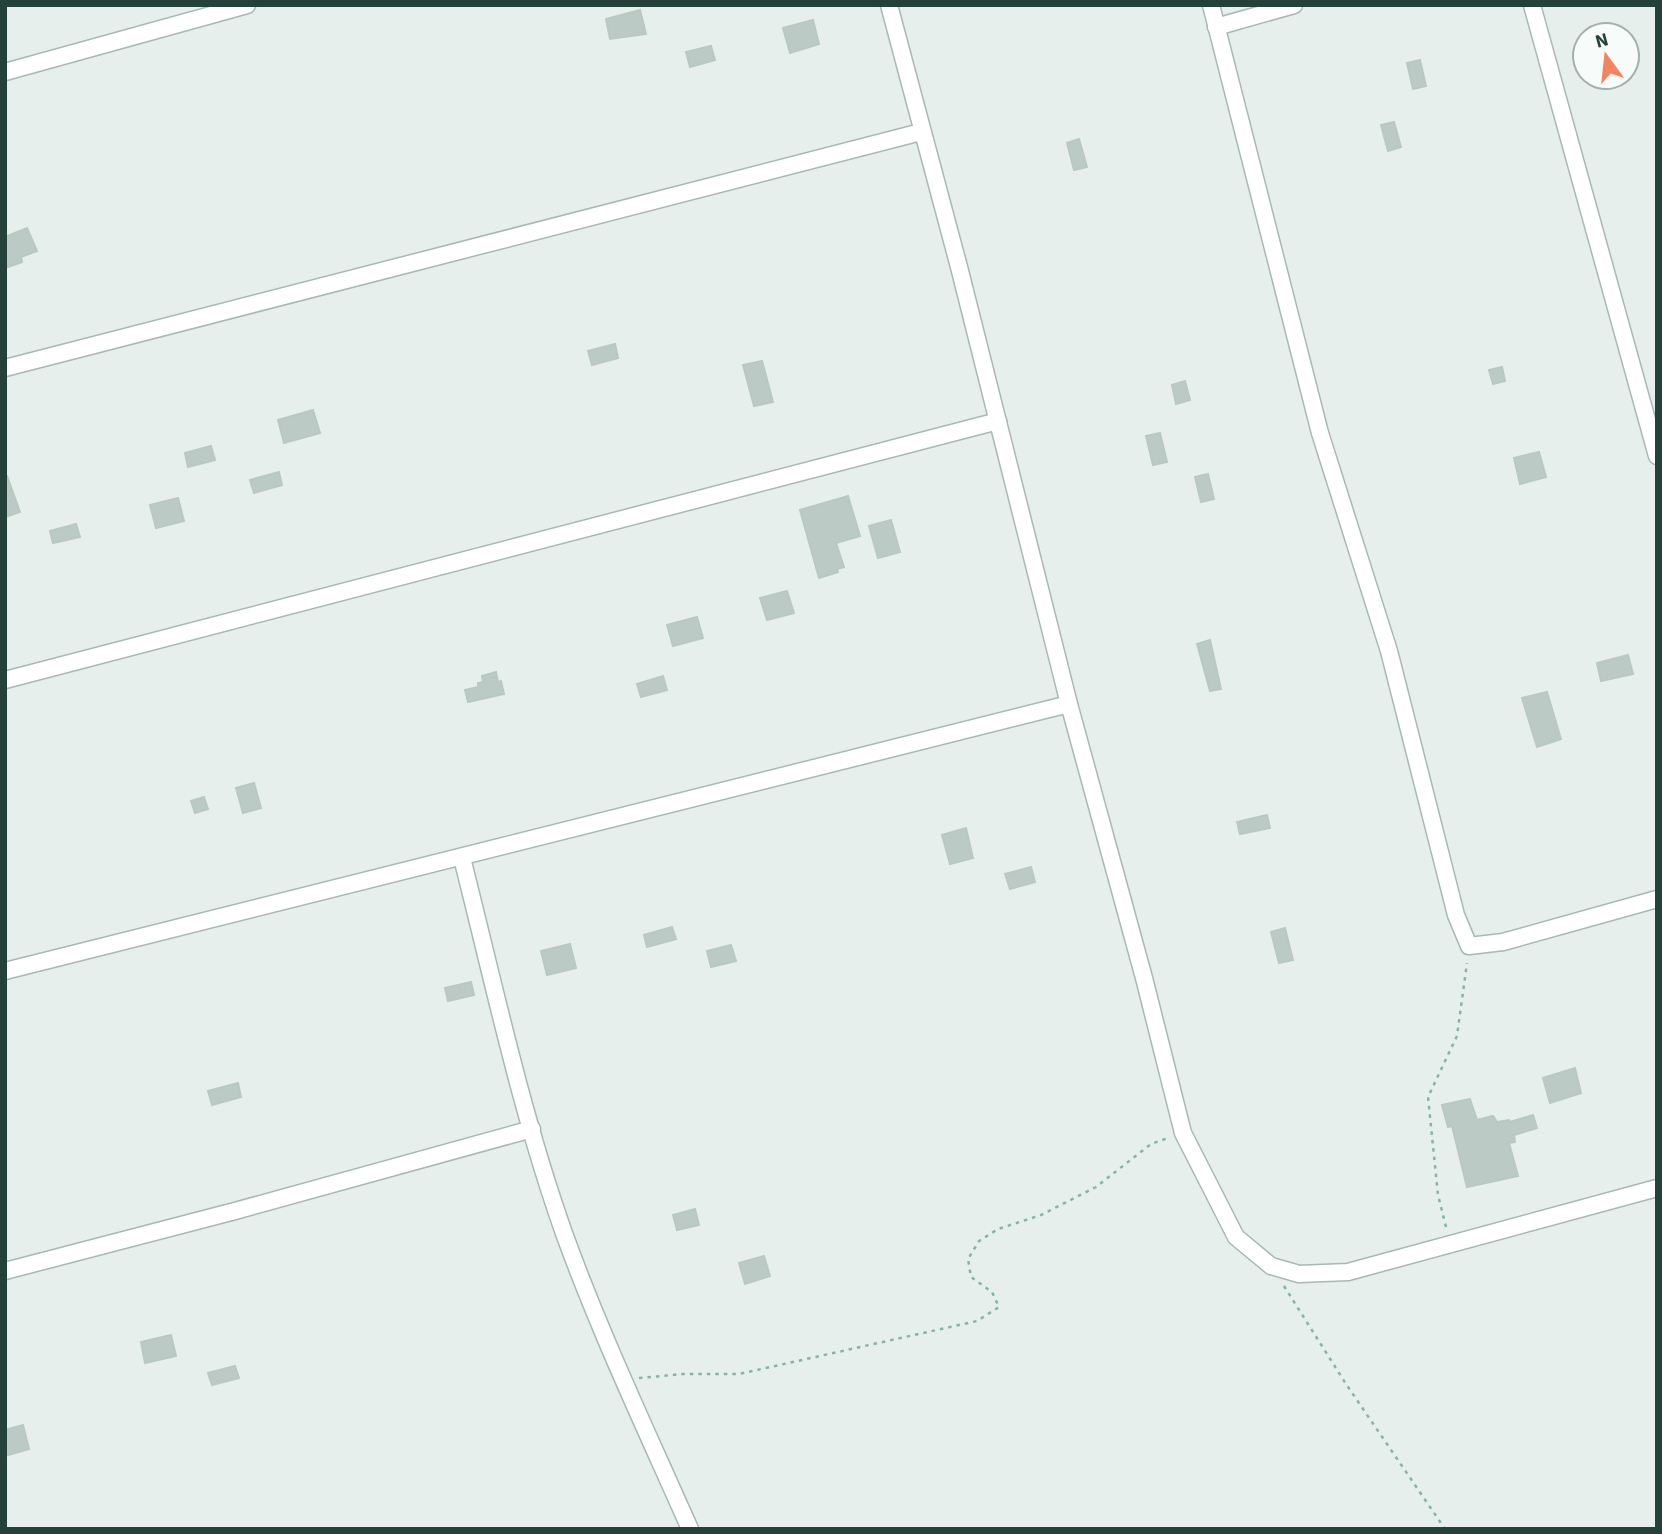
<svg xmlns="http://www.w3.org/2000/svg" width="1662" height="1534" font-family="'Source Sans 3',sans-serif">
<style>
.building{fill:#bbcac4;stroke:#b8c9c2;stroke-width:2}
.lines{fill:none;stroke-linecap:round;stroke-linejoin:round}
.street-casing{stroke:#a8b8b2;stroke-width:19}
.path{stroke:#86b3a5;stroke-width:2.5;stroke-dasharray:3.5 5;stroke-linecap:butt}
.street{stroke:#fff;stroke-width:16}
</style>
<rect width="100%" height="100%" fill="#e6efeb"/>
<g class="building">
<path d="M 640,10 L 646,34 L 610,39 L 606,19 Z"/>
<path d="M 813,20 L 819,44 L 790,53 L 783,28 Z"/>
<path d="M 711,46 L 715,60 L 690,67 L 686,52 Z"/>
<path d="M 1420,60 L 1426,86 L 1413,89 L 1407,63 Z"/>
<path d="M 1394,122 L 1401,147 L 1388,151 L 1381,125 Z"/>
<path d="M 1079,139 L 1087,167 L 1074,170 L 1067,143 Z"/>
<path d="M 27,228 L 37,251 L 21,257 L 22,262 L 5,268 L 5,237 Z"/>
<path d="M 615,344 L 618,358 L 592,365 L 588,351 Z"/>
<path d="M 762,361 L 773,402 L 754,406 L 743,365 Z"/>
<path d="M 1502,367 L 1505,381 L 1493,384 L 1489,370 Z"/>
<path d="M 1185,381 L 1190,400 L 1176,404 L 1172,385 Z"/>
<path d="M 313,410 L 320,433 L 284,443 L 278,420 Z"/>
<path d="M 1160,433 L 1167,462 L 1153,465 L 1146,436 Z"/>
<path d="M 211,446 L 215,460 L 188,467 L 185,453 Z"/>
<path d="M 1539,452 L 1546,477 L 1520,484 L 1514,458 Z"/>
<path d="M 279,472 L 282,485 L 254,493 L 250,480 Z"/>
<path d="M 1208,474 L 1214,499 L 1201,502 L 1195,477 Z"/>
<path d="M 5,476 L 7,476 L 20,512 L 5,517 Z"/>
<path d="M 848,496 L 860,536 L 836,543 L 844,567 L 837,569 L 838,572 L 819,578 L 800,510 Z"/>
<path d="M 178,498 L 184,521 L 156,528 L 150,505 Z"/>
<path d="M 891,520 L 900,552 L 878,558 L 869,526 Z"/>
<path d="M 76,524 L 80,537 L 53,543 L 50,531 Z"/>
<path d="M 787,591 L 794,613 L 767,620 L 760,598 Z"/>
<path d="M 697,617 L 703,638 L 673,646 L 667,625 Z"/>
<path d="M 1210,640 L 1221,689 L 1210,691 L 1197,644 Z"/>
<path d="M 1628,655 L 1633,674 L 1601,681 L 1597,663 Z"/>
<path d="M 496,672 L 498,682 L 501,681 L 504,694 L 468,702 L 465,690 L 478,687 L 478,683 L 483,682 L 482,676 Z"/>
<path d="M 663,676 L 667,690 L 641,697 L 637,684 Z"/>
<path d="M 1547,692 L 1561,739 L 1537,747 L 1522,698 Z"/>
<path d="M 254,783 L 261,808 L 243,813 L 236,788 Z"/>
<path d="M 204,797 L 208,809 L 195,813 L 191,801 Z"/>
<path d="M 1267,815 L 1270,828 L 1240,834 L 1237,822 Z"/>
<path d="M 966,828 L 973,858 L 950,864 L 942,835 Z"/>
<path d="M 1031,867 L 1035,882 L 1010,889 L 1005,874 Z"/>
<path d="M 672,927 L 676,939 L 647,947 L 644,935 Z"/>
<path d="M 1285,928 L 1293,960 L 1279,963 L 1271,932 Z"/>
<path d="M 570,944 L 576,968 L 547,975 L 541,951 Z"/>
<path d="M 731,945 L 736,961 L 711,967 L 707,951 Z"/>
<path d="M 471,982 L 474,995 L 448,1001 L 445,988 Z"/>
<path d="M 1575,1068 L 1581,1093 L 1550,1103 L 1543,1078 Z"/>
<path d="M 238,1083 L 241,1097 L 212,1105 L 208,1091 Z"/>
<path d="M 1470,1099 L 1477,1120 L 1493,1116 L 1497,1122 L 1509,1120 L 1510,1122 L 1533,1115 L 1537,1128 L 1514,1135 L 1515,1142 L 1509,1143 L 1518,1176 L 1467,1187 L 1452,1126 L 1448,1127 L 1442,1105 Z"/>
<path d="M 695,1209 L 699,1225 L 677,1230 L 673,1215 Z"/>
<path d="M 764,1256 L 770,1276 L 745,1284 L 739,1263 Z"/>
<path d="M 171,1335 L 176,1356 L 145,1363 L 141,1342 Z"/>
<path d="M 235,1366 L 239,1378 L 212,1385 L 208,1373 Z"/>
<path d="M 23,1425 L 29,1449 L 5,1456 L 5,1430 Z"/>
</g>
<g class="lines">
<g class="street-casing">
<g id="street">
<path d="M 889,5 L 959,267 L 1069,704 L 1144,978 L 1183,1133 L 1236,1237 L 1271,1266 L 1299,1274 L 1348,1272 L 1657,1188"/>
<path d="M 1211,5 L 1320,433 L 1389,651 L 1456,915 L 1469,946 L 1503,942 L 1657,899"/>
<path d="M 1532,5 L 1657,456"/>
<path d="M 1216,27 L 1294,5"/>
<path d="M 5,72 L 247,5"/>
<path d="M 5,368 L 921,132"/>
<path d="M 5,680 L 998,421"/>
<path d="M 462,858 C 494,984 521,1113 565,1236 C 601,1335 647,1432 690,1529"/>
<path d="M 5,971 L 1069,704"/>
<path d="M 5,1271 L 235,1211 L 532,1129"/>
</g>
</g>
<g class="path">
<path d="M 1446,1227 L 1438,1195 L 1428,1097 L 1457,1036 L 1467,963"/>
<path d="M 1284,1286 L 1346,1384 L 1445,1529"/>
<path d="M 639,1378 L 683,1374 L 739,1374 L 977,1321 L 999,1307 L 992,1292 L 971,1277 L 968,1259 L 979,1241 L 998,1229 L 1041,1215 L 1096,1187 L 1151,1144 L 1168,1138"/>
</g>
<use href="#street" class="street"/>
</g>
<rect width="1662" height="1534" fill="none" stroke="#24423a" stroke-width="14"/>
<g transform="translate(1606 56) rotate(345)"><circle r="33" fill="#f7fbf9" stroke="#a3b1ad" stroke-width="2"/>
<path d="M0-5L12 26L0 18L-12 26Z" fill="#f4845f"/>
<text y="-10" font-size="19" font-weight="bold" text-anchor="middle" fill="#24423a">N</text>
</g>
</svg>
